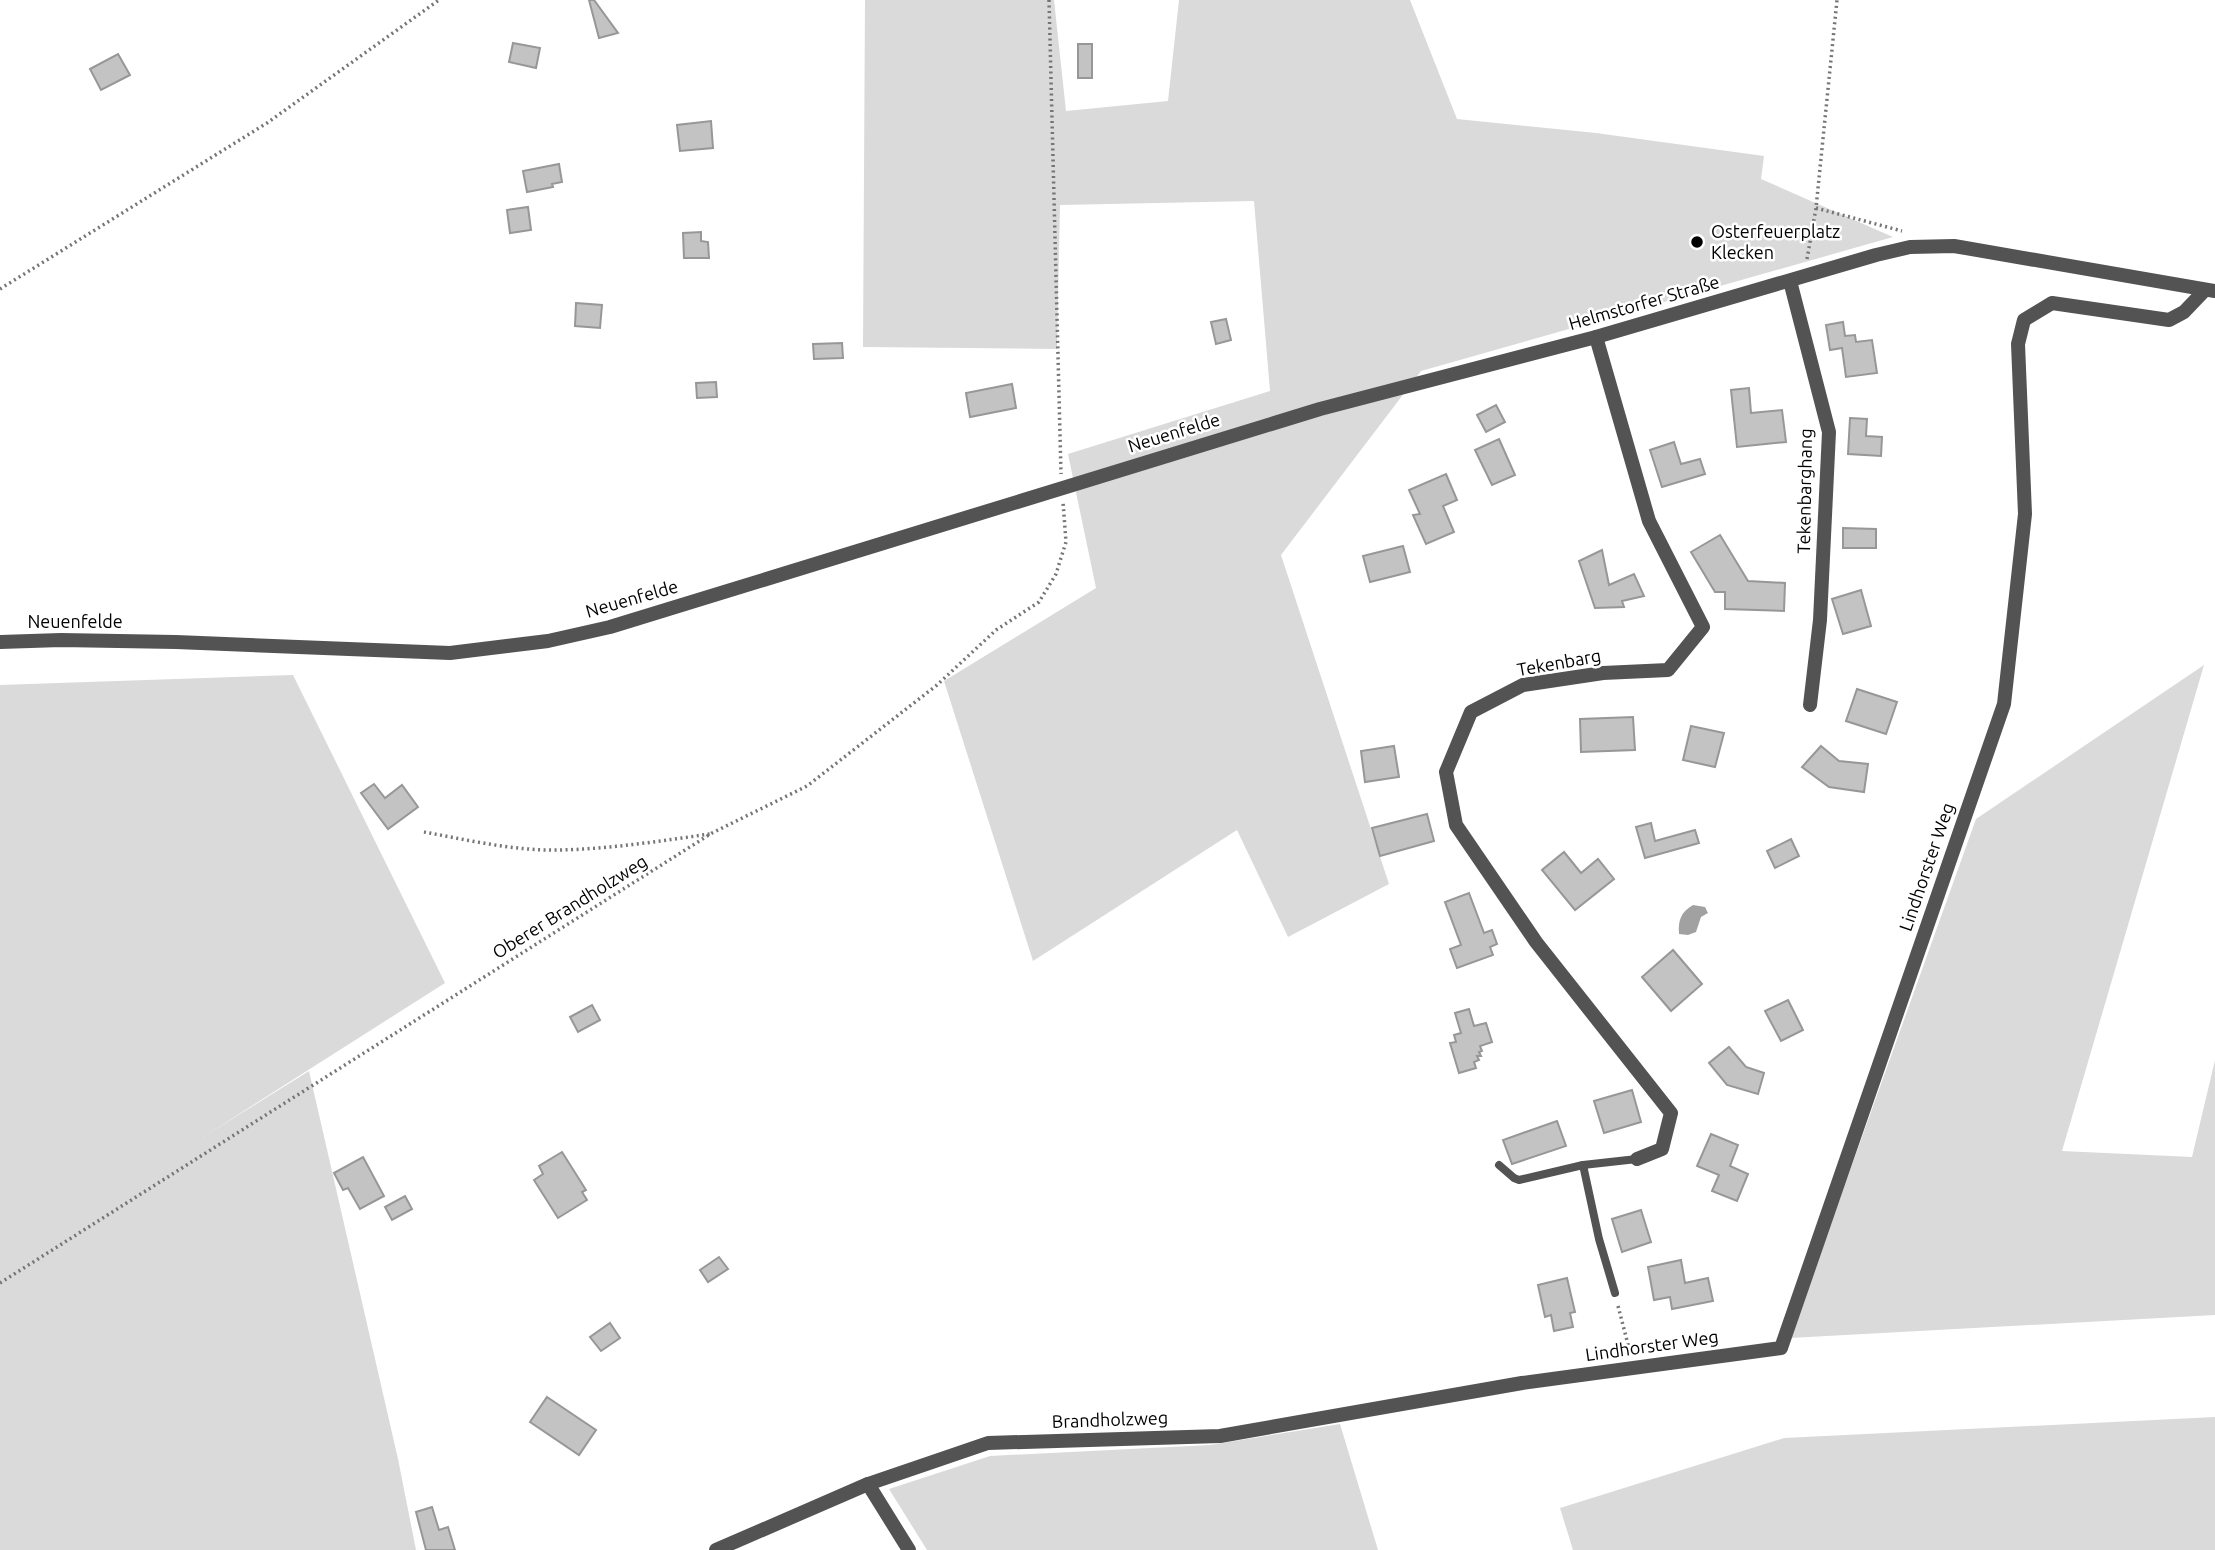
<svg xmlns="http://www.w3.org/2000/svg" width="2215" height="1550" font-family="Ubuntu,sans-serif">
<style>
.green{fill:#dadada}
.water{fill:#a1a1a1}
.building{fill:#c3c3c3;stroke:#979797;stroke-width:2}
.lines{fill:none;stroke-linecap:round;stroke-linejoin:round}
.path{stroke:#757575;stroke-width:3.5;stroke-dasharray:2 3.5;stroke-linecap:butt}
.lane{stroke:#535353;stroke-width:8}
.street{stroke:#535353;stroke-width:14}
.poi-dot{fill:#000;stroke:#fff;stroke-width:2.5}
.labels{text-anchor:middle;stroke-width:5;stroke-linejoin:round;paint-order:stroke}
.poi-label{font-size:18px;fill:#000;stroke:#fff;text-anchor:start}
.street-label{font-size:18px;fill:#000;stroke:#fff}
</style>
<rect width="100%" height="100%" fill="#fff"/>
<g class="green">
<path d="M 865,0 L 1054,0 L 1066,111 L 1168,101 L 1179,0 L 1410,0 L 1457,119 L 1596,133 L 1764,156 L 1761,179 L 1893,237 L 1421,371 L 1281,555 L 1389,884 L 1288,937 L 1237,830 L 1033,961 L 944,681 L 1096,588 L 1068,454 L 1270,391 L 1254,201 L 1060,205 L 1057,349 L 863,347 Z"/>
<path d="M 2204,665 L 2062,1151 L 2192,1157 L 2215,1060 L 2215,1315 L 1790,1338 L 1976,819 Z"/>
<path d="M 293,675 L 445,983 L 203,1137 L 309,1071 L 398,1459 L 416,1550 L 0,1550 L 0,685 Z"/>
<path d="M 2215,1417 L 2215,1550 L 1573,1550 L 1560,1508 L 1784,1438 Z"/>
<path d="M 1340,1424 L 1378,1550 L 927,1550 L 889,1489 L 990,1456 L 1210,1445 Z"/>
</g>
<path class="water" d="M 1693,905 L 1705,907 L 1708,913 L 1701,917 L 1696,932 L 1688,935 L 1679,934 C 1678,920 1681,912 1693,905 Z"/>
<g class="building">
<path d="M 589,0 L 594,0 L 618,33 L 599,38 Z"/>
<path d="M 513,43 L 540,48 L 536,68 L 509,62 Z"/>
<rect x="1078" y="44" width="14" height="34"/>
<path d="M 118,54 L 130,75 L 101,90 L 90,69 Z"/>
<path d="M 711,121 L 713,148 L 680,151 L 677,125 Z"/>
<path d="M 559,164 L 562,182 L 552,184 L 553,187 L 527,192 L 523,171 Z"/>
<path d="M 528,207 L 531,230 L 510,233 L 507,210 Z"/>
<path d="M 701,232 L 701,241 L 708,242 L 709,258 L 684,258 L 683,233 Z"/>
<path d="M 576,303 L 602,305 L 600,328 L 575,326 Z"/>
<path d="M 1226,319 L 1231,340 L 1216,344 L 1211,322 Z"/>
<path d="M 1843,322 L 1845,336 L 1855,335 L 1856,342 L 1872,340 L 1877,373 L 1846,377 L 1842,348 L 1830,350 L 1826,325 Z"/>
<path d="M 842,343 L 843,358 L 814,359 L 813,344 Z"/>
<path d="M 716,382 L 717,397 L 697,398 L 696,383 Z"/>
<path d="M 1012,384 L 1016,408 L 970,417 L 966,393 Z"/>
<path d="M 1749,388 L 1751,413 L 1782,410 L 1786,442 L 1737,447 L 1731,390 Z"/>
<path d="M 1496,405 L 1505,422 L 1486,432 L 1477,415 Z"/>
<path d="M 1850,418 L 1867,419 L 1866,436 L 1882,437 L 1881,456 L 1848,454 Z"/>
<path d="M 1499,439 L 1515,475 L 1492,485 L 1475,450 Z"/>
<path d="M 1674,442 L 1681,464 L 1700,459 L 1705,474 L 1662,487 L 1650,450 Z"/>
<path d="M 1446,474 L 1457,500 L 1443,506 L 1454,532 L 1426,544 L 1413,515 L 1420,514 L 1409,490 Z"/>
<path d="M 1843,528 L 1876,529 L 1876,548 L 1843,548 Z"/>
<path d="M 1720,535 L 1748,581 L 1785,583 L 1784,611 L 1725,609 L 1725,592 L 1715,592 L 1691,552 Z"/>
<path d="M 1403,546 L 1410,572 L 1370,582 L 1363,556 Z"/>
<path d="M 1602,550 L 1609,585 L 1634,574 L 1644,596 L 1622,601 L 1624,607 L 1595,608 L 1579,561 Z"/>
<path d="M 1861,590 L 1871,626 L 1843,634 L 1832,599 Z"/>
<path d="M 1857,689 L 1897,702 L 1886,734 L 1846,721 Z"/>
<path d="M 1633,717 L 1635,750 L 1581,752 L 1580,719 Z"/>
<path d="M 1691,726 L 1724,733 L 1715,767 L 1683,760 Z"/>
<path d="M 1394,746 L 1399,777 L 1365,782 L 1361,751 Z"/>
<path d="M 1821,746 L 1839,761 L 1868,764 L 1864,792 L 1829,787 L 1802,767 Z"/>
<path d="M 374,784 L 385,798 L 402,785 L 418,807 L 388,829 L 361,793 Z"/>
<path d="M 1427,814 L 1434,841 L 1380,856 L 1372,828 Z"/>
<path d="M 1651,823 L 1655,841 L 1695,830 L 1699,843 L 1645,858 L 1636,827 Z"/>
<path d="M 1791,839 L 1799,856 L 1775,868 L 1767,851 Z"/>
<path d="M 1564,852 L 1581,873 L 1598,859 L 1614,879 L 1575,910 L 1542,870 Z"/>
<path d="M 1469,893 L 1484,933 L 1492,930 L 1497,944 L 1490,947 L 1493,955 L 1457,968 L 1450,949 L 1461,945 L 1445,902 Z"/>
<path d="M 1673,950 L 1702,984 L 1671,1011 L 1642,977 Z"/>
<path d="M 1788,1000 L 1803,1030 L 1781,1041 L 1765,1011 Z"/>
<path d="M 592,1005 L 600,1020 L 578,1032 L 570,1017 Z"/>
<path d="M 1469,1009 L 1474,1026 L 1486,1023 L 1492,1042 L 1480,1046 L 1482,1051 L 1479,1052 L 1481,1056 L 1477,1056 L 1479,1060 L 1474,1062 L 1476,1068 L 1459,1073 L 1450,1043 L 1456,1042 L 1454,1035 L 1461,1033 L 1455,1013 Z"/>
<path d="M 1729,1047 L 1746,1067 L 1764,1073 L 1758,1094 L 1727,1085 L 1709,1063 Z"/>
<path d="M 1632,1090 L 1641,1122 L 1604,1133 L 1594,1101 Z"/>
<path d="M 1557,1121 L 1566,1146 L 1512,1164 L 1503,1140 Z"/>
<path d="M 1711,1134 L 1738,1145 L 1730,1166 L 1748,1174 L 1737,1201 L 1712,1191 L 1719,1175 L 1697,1166 Z"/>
<path d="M 562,1152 L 586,1190 L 582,1192 L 587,1200 L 558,1218 L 534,1180 L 543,1174 L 539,1166 Z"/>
<path d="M 363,1157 L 384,1196 L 360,1209 L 348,1188 L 343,1190 L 334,1173 Z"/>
<path d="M 405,1196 L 412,1209 L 392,1220 L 385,1207 Z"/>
<path d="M 1641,1210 L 1651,1242 L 1622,1252 L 1612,1219 Z"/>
<path d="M 719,1257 L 728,1269 L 708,1282 L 700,1270 Z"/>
<path d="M 1681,1260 L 1685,1283 L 1708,1278 L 1713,1301 L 1672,1309 L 1670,1297 L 1654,1300 L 1648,1267 Z"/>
<path d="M 1567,1278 L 1575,1312 L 1570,1313 L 1573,1327 L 1554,1331 L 1551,1315 L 1545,1317 L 1538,1285 Z"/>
<path d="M 610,1323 L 620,1338 L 601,1351 L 590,1337 Z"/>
<path d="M 547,1397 L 596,1430 L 579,1455 L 530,1422 Z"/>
<path d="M 432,1507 L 439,1530 L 448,1527 L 455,1550 L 426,1550 L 416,1512 Z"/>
</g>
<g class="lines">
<g class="path">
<path d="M 1049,0 L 1061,474"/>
<path d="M 1816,208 L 1902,231"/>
<path d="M 1807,259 L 1816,208 L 1837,0"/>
<path d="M 0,289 L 267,123 L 439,0"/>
<path d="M 424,832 C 468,840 514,851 559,850 C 610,849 660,841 710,834"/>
<path d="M 0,1283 L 712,833 L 807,786 L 937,685 L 996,630 L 1039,602 L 1056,574 L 1066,542 L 1063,502"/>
<path d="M 1618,1306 L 1630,1352"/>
</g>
<g class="lane">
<path d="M 1499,1165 L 1514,1178 L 1519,1180 L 1583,1165 L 1637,1159"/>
<path d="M 1583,1165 L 1599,1239 L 1615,1293"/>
</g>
<g class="street">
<path d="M 1790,281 L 1829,432 L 1820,620 L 1810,705"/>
<path d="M 1596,337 L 1649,521 L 1703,627 L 1668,670 L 1603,673 L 1523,685 L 1471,712 L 1446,772 L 1456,825 L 1536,942 L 1671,1113 L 1662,1149 L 1637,1159"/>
<path d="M 0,642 L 61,640 L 176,642 L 450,653 L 548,641 L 610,627 L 1320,409 L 1596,337 L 1876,255 L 1910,247 L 1954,246 L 2215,291"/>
<path d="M 868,1484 L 909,1550"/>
<path d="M 716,1550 L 868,1484 L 988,1443 L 1220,1436 L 1522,1383 L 1781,1348 L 2004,704 L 2025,514 L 2018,344 L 2024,320 L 2052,303 L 2169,320 L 2184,312 L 2205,290"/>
</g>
</g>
<circle class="poi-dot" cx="1697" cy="242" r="7"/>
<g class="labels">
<g class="poi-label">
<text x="1711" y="238">Osterfeuerplatz<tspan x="1711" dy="21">Klecken</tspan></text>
</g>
<g class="street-label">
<text transform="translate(1644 303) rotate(-16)" y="6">Helmstorfer Straße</text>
<text transform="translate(1174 433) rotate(-17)" y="6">Neuenfelde</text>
<text transform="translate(1805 491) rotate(-89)" y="6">Tekenbarghang</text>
<text transform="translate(632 599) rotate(-16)" y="6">Neuenfelde</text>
<text x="75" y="628">Neuenfelde</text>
<text transform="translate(1559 663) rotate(-10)" y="6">Tekenbarg</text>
<text transform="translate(1927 867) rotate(-71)" y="6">Lindhorster Weg</text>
<text transform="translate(570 907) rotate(-32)" y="6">Oberer Brandholzweg</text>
<text transform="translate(1652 1346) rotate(-8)" y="6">Lindhorster Weg</text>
<text transform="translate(1110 1420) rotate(-2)" y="6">Brandholzweg</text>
</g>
</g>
</svg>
